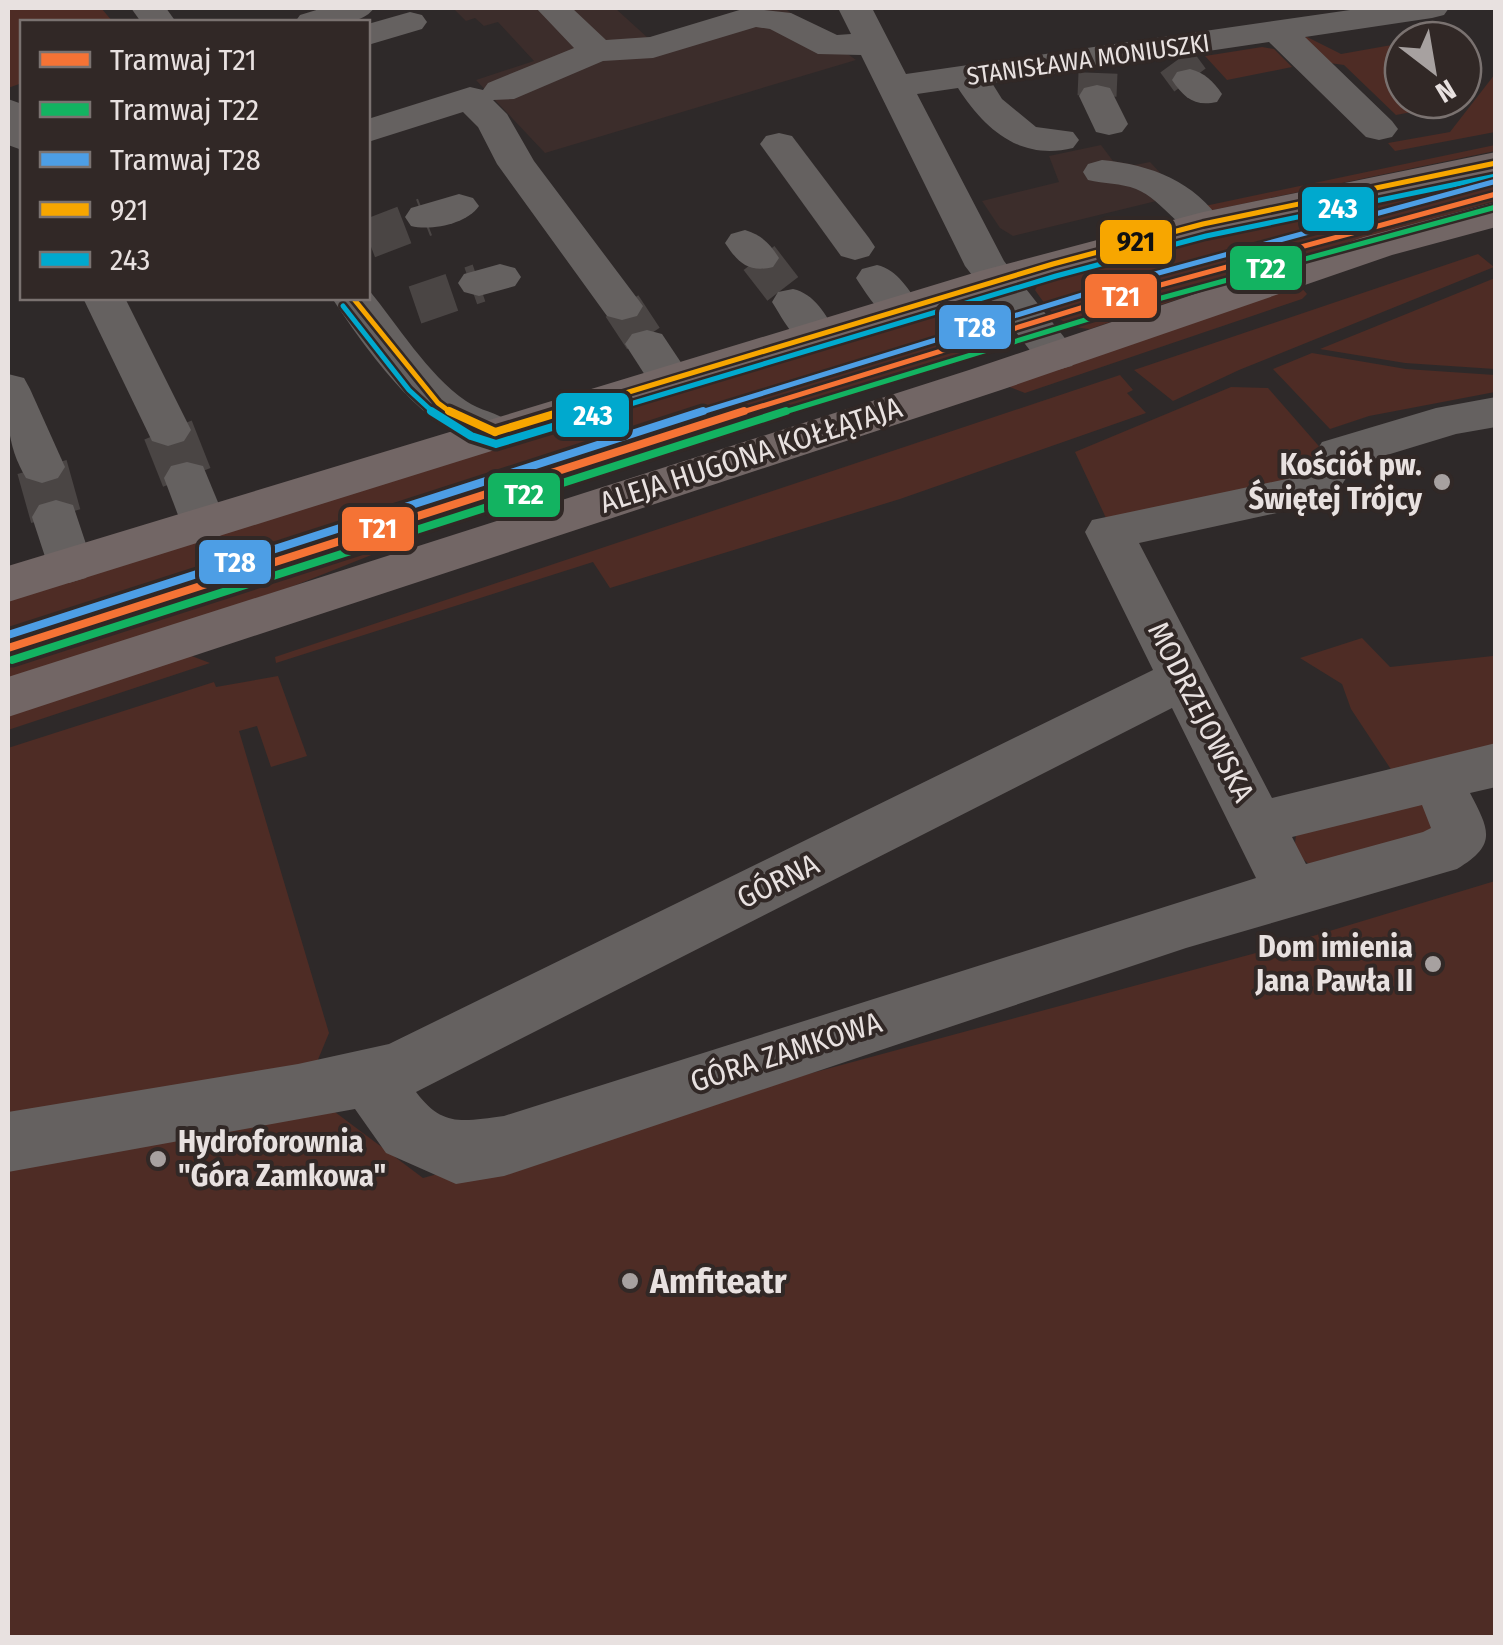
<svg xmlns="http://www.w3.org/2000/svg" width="1503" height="1645" font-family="'Fira Sans Condensed',sans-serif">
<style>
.built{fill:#3c2d2b}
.green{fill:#4e2c25}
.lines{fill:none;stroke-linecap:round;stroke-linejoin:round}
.minor-tunnel-far1{stroke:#4a4544;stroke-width:39;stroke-dasharray:39 20;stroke-linecap:butt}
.minor-tunnel{stroke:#4a4544;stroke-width:51;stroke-dasharray:51 25;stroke-linecap:butt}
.minor{fill:#656160;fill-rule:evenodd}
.major{fill:#726665;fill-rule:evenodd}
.bus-1-far1-casing{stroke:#312826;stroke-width:10}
.bus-1-casing{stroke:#312826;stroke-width:15}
.bus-2-far1-casing{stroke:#312826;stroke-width:10}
.bus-2-casing{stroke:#312826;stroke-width:15}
.bus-1-far1{stroke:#f7a600;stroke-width:5}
.bus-1{stroke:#f7a600;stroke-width:8}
.bus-2-far1{stroke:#00a9ce;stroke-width:5}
.bus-2{stroke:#00a9ce;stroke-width:8}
.tram-1-far1-casing{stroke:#312826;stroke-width:10}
.tram-1-casing{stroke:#312826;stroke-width:15}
.tram-2-far1-casing{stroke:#312826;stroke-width:10}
.tram-2-casing{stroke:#312826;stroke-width:15}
.tram-3-far1-casing{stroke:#312826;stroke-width:10}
.tram-3-casing{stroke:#312826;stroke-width:15}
.tram-1-far1{stroke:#f57335;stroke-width:5}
.tram-1{stroke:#f57335;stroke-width:8}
.tram-2-far1{stroke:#13b361;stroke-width:5}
.tram-2{stroke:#13b361;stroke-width:8}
.tram-3-far1{stroke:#4d9ee5;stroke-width:5}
.tram-3{stroke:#4d9ee5;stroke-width:8}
.poi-dot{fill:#a7a1a0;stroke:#312826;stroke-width:4}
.labels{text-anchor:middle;stroke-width:8;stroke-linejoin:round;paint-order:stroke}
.far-street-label{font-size:25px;fill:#e8e1e0;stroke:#312826}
.street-label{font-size:30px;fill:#e8e1e0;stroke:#312826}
.poi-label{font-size:30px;font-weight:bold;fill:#e8e1e0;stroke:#312826;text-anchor:end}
.near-poi-label{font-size:35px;font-weight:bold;fill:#e8e1e0;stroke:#312826;text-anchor:start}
.line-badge{stroke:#312826;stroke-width:4}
.badge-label{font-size:28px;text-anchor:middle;font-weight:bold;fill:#fff}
.pale-badge-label{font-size:28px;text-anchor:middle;font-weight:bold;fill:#111}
</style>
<rect width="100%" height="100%" fill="#2e2929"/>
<g class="built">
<path d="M 453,8 L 615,8 L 648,38 L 754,8 L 784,8 L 856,60 L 545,153 L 476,80 L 534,61 L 498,22 L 484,26 L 475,18 L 466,21 Z"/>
<path d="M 1101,145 L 1113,161 L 1135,165 L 1150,162 L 1181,195 L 1013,236 L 1000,228 L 982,201 L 1059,182 L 1049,156 Z"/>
</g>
<g class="green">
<path d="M 8,8 L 101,8 L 113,22 L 22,22 L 22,83 L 8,88 Z"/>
<path d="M 1307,37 L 1341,54 L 1403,43 L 1403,100 L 1425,100 L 1417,111 L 1396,115 L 1344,65 L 1315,61 L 1303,38 Z"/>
<path d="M 1262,47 L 1274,49 L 1292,67 L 1227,80 L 1205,56 Z"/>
<path d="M 1495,74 L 1495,132 L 1395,151 L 1388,143 L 1450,132 Z"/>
<path d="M 1495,145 L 1495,151 L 1213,210 L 1200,207 Z"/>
<path d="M 1495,173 L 1495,201 L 1298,258 L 1090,329 C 1061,327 1051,313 1035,290 L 1040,281 L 1048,277 L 1224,231 Z"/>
<path d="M 1478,254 L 1494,267 L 1239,370 L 1173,401 L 1134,370 Z"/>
<path d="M 1495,278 L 1495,369 L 1405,363 L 1320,349 Z"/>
<path d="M 1300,286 L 1307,294 L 1302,299 L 1025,393 L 1007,386 Z"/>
<path d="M 967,302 C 988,307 996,316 1009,332 L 1004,342 L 477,513 L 291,587 L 8,679 L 8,599 Z"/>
<path d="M 1312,353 L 1406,369 L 1495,375 L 1495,392 L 1369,416 L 1330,429 L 1273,369 Z"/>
<path d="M 1120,375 L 1133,390 L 1127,393 L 1146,413 L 900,499 L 610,588 L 593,562 L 276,663 L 275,657 Z"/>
<path d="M 1231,387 L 1268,388 L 1324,452 L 1300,477 L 1106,518 L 1075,452 Z"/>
<path d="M 1362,638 L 1390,667 L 1493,656 L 1495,753 L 1396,777 L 1351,709 L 1342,684 L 1300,658 Z"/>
<path d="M 189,655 L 210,663 L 8,730 L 8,715 Z"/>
<path d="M 278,676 L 307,756 L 271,767 L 257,726 L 239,731 L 329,1033 L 317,1062 L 247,1080 L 8,1122 L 8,748 L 214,682 L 216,687 Z"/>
<path d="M 1423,800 L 1443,829 L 1313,868 L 1294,851 L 1296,835 Z"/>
<path d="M 1495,881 L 1495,1637 L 8,1638 L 8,1157 L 331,1109 L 423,1178 L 1267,950 Z"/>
</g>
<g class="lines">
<g class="minor-tunnel-far1">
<path d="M 1176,61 L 1190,80"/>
<path d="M 1097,96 L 1098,73"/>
<path d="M 368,239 L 425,217"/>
<path d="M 759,258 L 793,302"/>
<path d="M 415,305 L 479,283"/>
<path d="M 622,306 L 647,344"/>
</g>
<g class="minor-tunnel">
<path d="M 168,430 L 187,478"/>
<path d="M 42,467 L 56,517"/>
</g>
<g class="minor">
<path d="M 131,8 L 166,8 L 176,22 L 141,22 Z"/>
<path d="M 323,8 L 374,8 C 360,29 317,23 295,22 L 300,15 Z"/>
<path d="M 536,8 L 572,8 L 606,40 L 650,37 L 746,8 L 791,13 L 837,35 L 851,34 L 838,8 L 872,8 L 906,74 L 1364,8 L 1449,8 L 1444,15 L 1432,18 L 1305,37 L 1392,121 L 1398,129 L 1392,137 L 1379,140 L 1366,137 L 1269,42 L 992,83 L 1002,99 L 1036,127 L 1073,132 L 1079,140 L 1073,148 C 1021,161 985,130 958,88 L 917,94 L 1004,261 L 1079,356 L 1072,366 L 1057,370 L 1042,366 L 965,266 L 861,55 L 818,54 L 770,29 L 756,27 L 653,58 L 603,61 L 514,99 L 493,100 L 507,114 L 534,161 L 643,306 L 637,316 L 622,320 L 607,316 L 497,164 L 478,127 L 463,112 L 368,142 L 368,119 L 470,87 L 483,90 L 488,83 L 574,48 Z"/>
<path d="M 410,12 L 422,15 L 427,22 L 422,29 L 368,45 L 368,24 Z"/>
<path d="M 1190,69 C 1205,73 1213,81 1222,94 L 1217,102 C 1195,107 1184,98 1172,80 L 1177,72 Z"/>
<path d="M 1097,85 L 1110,88 L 1128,124 L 1122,132 L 1109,135 L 1096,132 L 1079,96 L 1084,88 Z"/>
<path d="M 8,99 L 22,104 L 22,150 L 8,145 Z"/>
<path d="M 779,133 L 792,136 L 869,238 L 875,247 L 869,256 L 855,260 L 841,256 L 760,144 L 766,136 Z"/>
<path d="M 1102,160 C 1152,165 1194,181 1223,224 L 1217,233 C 1181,242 1168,202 1136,189 C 1121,183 1104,184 1088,180 L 1083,172 L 1088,164 Z"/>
<path d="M 459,194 L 473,198 L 479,206 C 467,224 431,231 411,226 L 405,217 L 411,208 Z"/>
<path d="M 745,230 C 762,235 770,244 779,258 L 773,267 C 749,273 738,263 725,243 L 731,234 Z"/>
<path d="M 500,264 L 515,268 L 521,277 L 515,286 L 479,296 L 464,292 L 458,283 L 464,274 Z"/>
<path d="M 877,265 C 898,270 909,290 921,308 L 915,318 C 884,326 872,302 856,278 L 862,269 Z"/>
<path d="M 368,289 C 398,325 427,374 466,401 C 483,413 507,413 518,432 L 511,443 C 443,462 365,348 332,298 L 368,298 Z"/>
<path d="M 793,289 C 815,294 826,315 837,334 L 831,344 C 798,353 788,327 772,302 L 778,292 Z"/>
<path d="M 83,298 L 125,298 L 191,430 L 184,441 L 168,446 L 152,441 Z"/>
<path d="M 647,330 L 662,334 L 692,379 L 686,389 L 670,394 L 654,389 L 625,344 L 632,334 Z"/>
<path d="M 8,374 L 24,378 L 30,389 L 65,467 L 58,478 L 42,483 L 26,478 C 6,445 6,412 8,374 Z"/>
<path d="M 1496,397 L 1496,427 L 1456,434 L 1354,465 L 1332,501 L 1139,543 L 1272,798 L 1496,743 L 1496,787 L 1470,793 C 1490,831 1497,845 1457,869 L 1186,948 L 504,1176 L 456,1184 L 386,1153 L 355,1109 L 8,1172 L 8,1112 L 298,1064 L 389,1044 L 1153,670 L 1085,532 L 1092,520 L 1301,476 L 1322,442 L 1436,408 ZM 1172,708 L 1256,878 L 504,1116 C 463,1121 443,1128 416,1092 ZM 1422,805 L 1431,828 L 1423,832 L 1306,864 L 1292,837 Z"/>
<path d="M 187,462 L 203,466 L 227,524 L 220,536 L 203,541 L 186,536 L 164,478 L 171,466 Z"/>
<path d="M 56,500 L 73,505 L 93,565 L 86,578 L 69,583 L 52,578 L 32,517 L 39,505 Z"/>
</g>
<g class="major">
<path d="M 1496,152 L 1496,175 L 1208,235 L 1010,289 L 8,602 L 8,566 L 980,271 L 1203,212 Z"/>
<path d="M 1496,202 L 1496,227 L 1392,255 L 1001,390 L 8,717 L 8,677 L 969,370 L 1364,237 Z"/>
</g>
<g class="bus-1-far1-casing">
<g id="bus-1-far1">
<path d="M 353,298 L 438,403 L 453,414"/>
<path d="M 556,414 L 1053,264 L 1203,224 L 1496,163"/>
</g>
</g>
<g class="bus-1-casing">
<g id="bus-1">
<path d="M 449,411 L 495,432"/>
<path d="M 495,432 L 564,411"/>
</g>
</g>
<g class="bus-2-far1-casing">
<g id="bus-2-far1">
<path d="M 343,306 L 409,390 L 435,414"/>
<path d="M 597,414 L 1056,276 L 1206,236 L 1496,176"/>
</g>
</g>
<g class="bus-2-casing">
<path id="bus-2" d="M 431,411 L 471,436 L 496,444 L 605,411"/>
</g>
<use href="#bus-1-far1" class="bus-1-far1"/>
<use href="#bus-1" class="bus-1"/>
<use href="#bus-2-far1" class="bus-2-far1"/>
<use href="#bus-2" class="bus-2"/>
<g class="tram-1-far1-casing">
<path id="tram-1-far1" d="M 736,414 L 1120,296 L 1496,194"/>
</g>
<g class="tram-1-casing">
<path id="tram-1" d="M 8,648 L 744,411"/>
</g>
<g class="tram-2-far1-casing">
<path id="tram-2-far1" d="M 778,414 L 1121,309 L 1496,207"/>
</g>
<g class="tram-2-casing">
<path id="tram-2" d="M 12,660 L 786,411"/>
</g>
<g class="tram-3-far1-casing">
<path id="tram-3-far1" d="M 695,414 L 1118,284 L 1493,182"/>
</g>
<g class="tram-3-casing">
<path id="tram-3" d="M 8,635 L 703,411"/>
</g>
<use href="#tram-1-far1" class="tram-1-far1"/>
<use href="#tram-1" class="tram-1"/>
<use href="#tram-2-far1" class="tram-2-far1"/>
<use href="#tram-2" class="tram-2"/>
<use href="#tram-3-far1" class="tram-3-far1"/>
<use href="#tram-3" class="tram-3"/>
</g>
<g class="poi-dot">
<circle cx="1442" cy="482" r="10"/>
<circle cx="1433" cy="964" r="10"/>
<circle cx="158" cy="1159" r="10"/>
<circle cx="630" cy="1281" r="10"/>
</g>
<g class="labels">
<g class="far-street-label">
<text transform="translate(1088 59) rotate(-8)" y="9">STANISŁAWA MONIUSZKI</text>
</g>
<g class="street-label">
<text transform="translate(751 455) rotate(-18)" y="10">ALEJA HUGONA KOŁŁĄTAJA</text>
<text transform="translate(1201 712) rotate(63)" y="10">MODRZEJOWSKA</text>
<text transform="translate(778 881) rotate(-26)" y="10">GÓRNA</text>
<text transform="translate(786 1052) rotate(-18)" y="10">GÓRA ZAMKOWA</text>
</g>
<g class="poi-label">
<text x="1422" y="475">Kościół pw.<tspan x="1422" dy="34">Świętej Trójcy</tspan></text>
<text x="1413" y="957">Dom imienia<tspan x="1413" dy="34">Jana Pawła II</tspan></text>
<text x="178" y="1152" text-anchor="start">Hydroforownia<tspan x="178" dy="34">"Góra Zamkowa"</tspan></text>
</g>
<g class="near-poi-label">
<text x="650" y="1293">Amfiteatr</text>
</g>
</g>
<g class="line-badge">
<rect x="1300" y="185" width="76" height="48" rx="10" fill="#00a9ce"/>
<rect x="1098" y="218" width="76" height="48" rx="10" fill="#f7a600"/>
<rect x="1228" y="244" width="76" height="48" rx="10" fill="#13b361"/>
<rect x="1083" y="272" width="76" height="48" rx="10" fill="#f57335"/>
<rect x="937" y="303" width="76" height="48" rx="10" fill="#4d9ee5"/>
<rect x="554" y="391" width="77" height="48" rx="10" fill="#00a9ce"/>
<rect x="486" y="471" width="76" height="48" rx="10" fill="#13b361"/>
<rect x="340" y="505" width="76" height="48" rx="10" fill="#f57335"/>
<rect x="197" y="538" width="76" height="48" rx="10" fill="#4d9ee5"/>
</g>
<g class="badge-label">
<text x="1338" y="218">243</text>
<text x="1266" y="278">T22</text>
<text x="1121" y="306">T21</text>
<text x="975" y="337">T28</text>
<text x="593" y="425">243</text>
<text x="524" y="504">T22</text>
<text x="378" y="538">T21</text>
<text x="235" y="572">T28</text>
</g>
<g class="pale-badge-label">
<text x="1136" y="251">921</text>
</g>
<rect width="1503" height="1645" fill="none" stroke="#e8e1e0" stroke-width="20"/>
<rect x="20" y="20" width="350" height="280" fill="#312826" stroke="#7a7270" stroke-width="2.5"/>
<rect x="40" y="52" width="50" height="15" fill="#f57335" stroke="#7a7270" stroke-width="2.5"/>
<text x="110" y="70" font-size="30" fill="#e8e1e0">Tramwaj T21</text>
<rect x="40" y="102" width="50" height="15" fill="#13b361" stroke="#7a7270" stroke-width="2.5"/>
<text x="110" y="120" font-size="30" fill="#e8e1e0">Tramwaj T22</text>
<rect x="40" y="152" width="50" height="15" fill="#4d9ee5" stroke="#7a7270" stroke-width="2.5"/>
<text x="110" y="170" font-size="30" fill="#e8e1e0">Tramwaj T28</text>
<rect x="40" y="202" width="50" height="15" fill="#f7a600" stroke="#7a7270" stroke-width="2.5"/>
<text x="110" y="220" font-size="30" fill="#e8e1e0">921</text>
<rect x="40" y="252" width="50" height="15" fill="#00a9ce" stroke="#7a7270" stroke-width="2.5"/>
<text x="110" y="270" font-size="30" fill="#e8e1e0">243</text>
<g transform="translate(1433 70) rotate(149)"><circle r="48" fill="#312826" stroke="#7a7270" stroke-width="2.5"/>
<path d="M0-8L18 38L0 25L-18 38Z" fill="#a7a1a0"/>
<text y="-15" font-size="28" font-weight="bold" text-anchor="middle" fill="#e8e1e0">N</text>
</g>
</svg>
